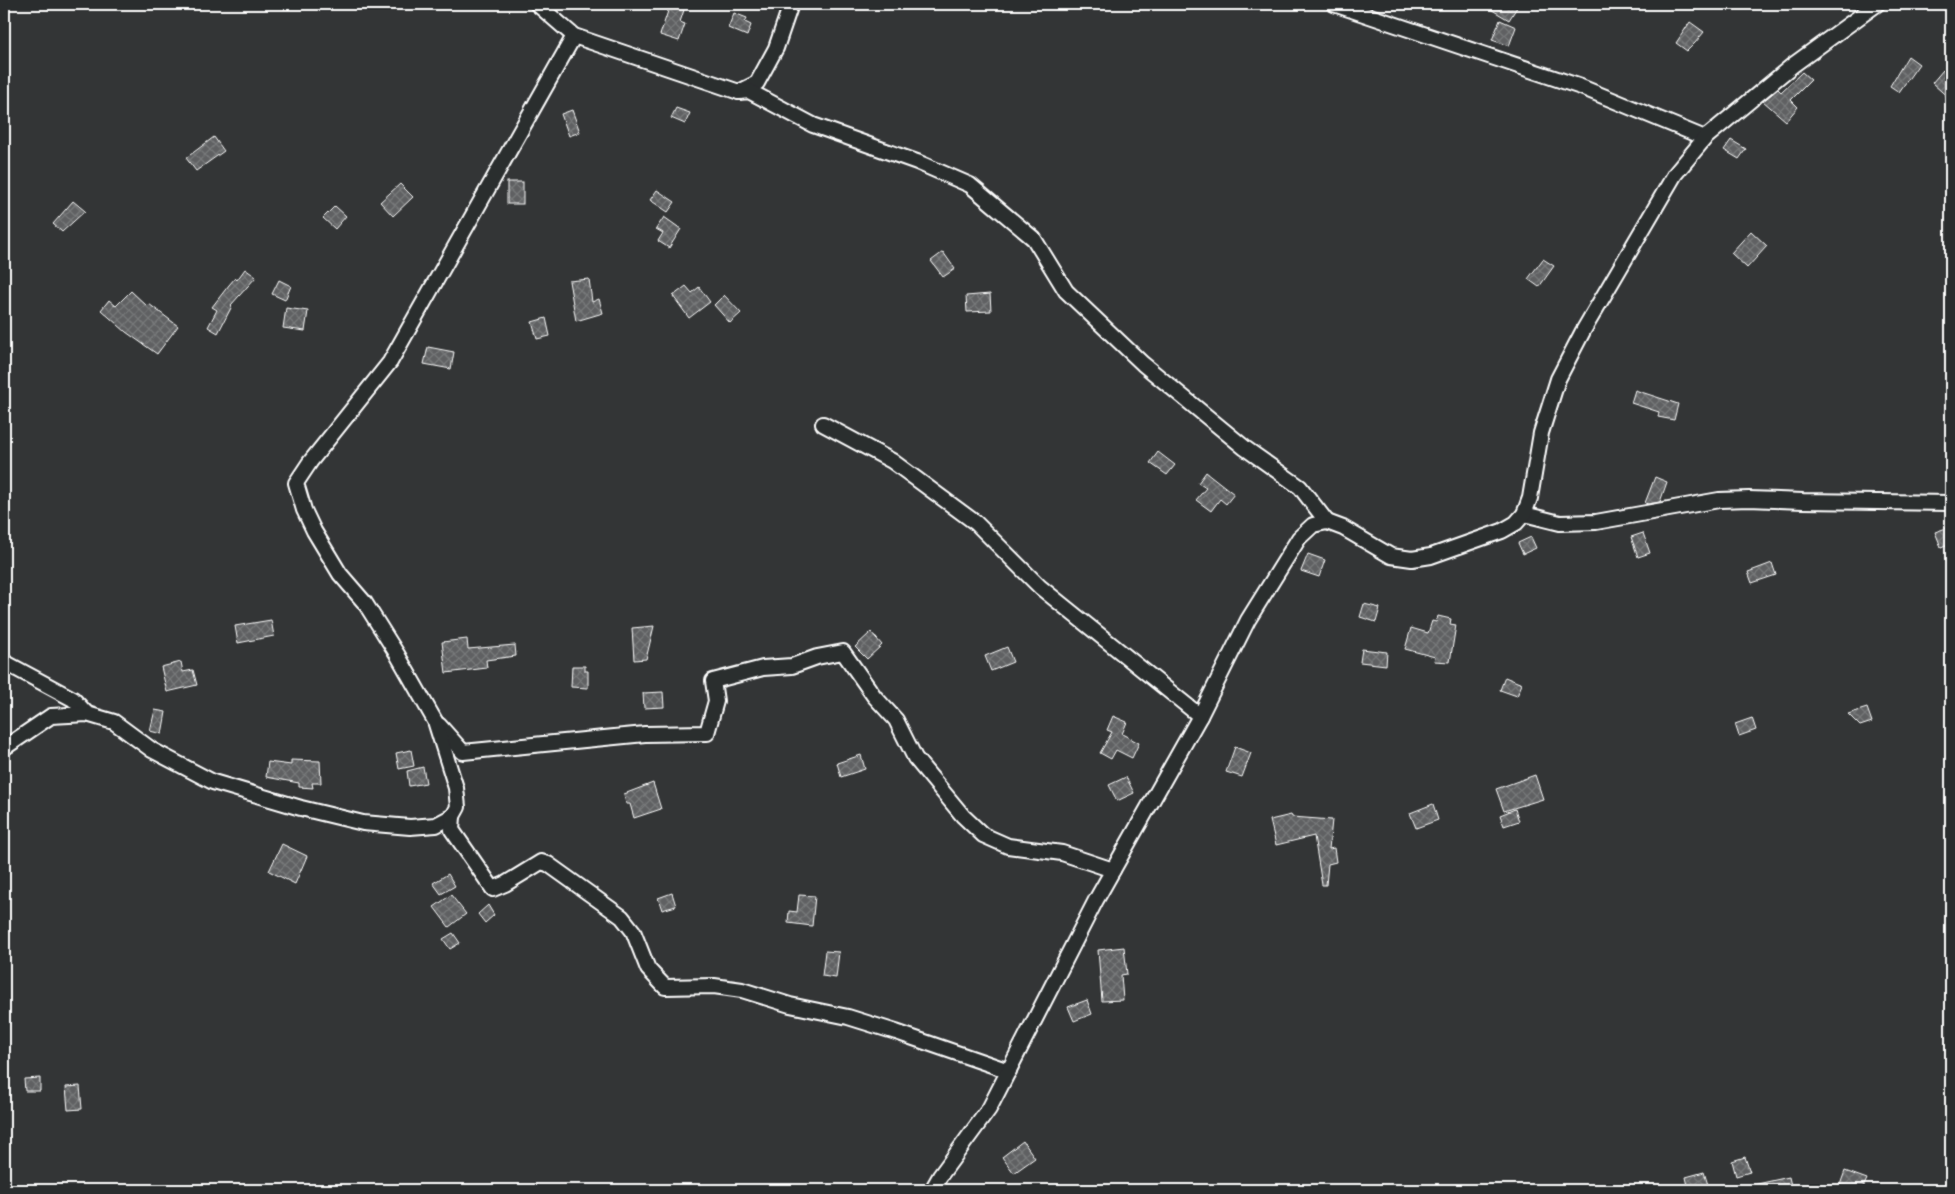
<svg xmlns="http://www.w3.org/2000/svg" width="1955" height="1194" font-family="Itim,sans-serif">
<style>
.building{fill:url(#building-cross-hatch);stroke:#fff}
.lines{fill:none;stroke-linecap:round;stroke-linejoin:round}
.minor-casing{stroke:#fff;stroke-width:18}
.minor{stroke:#2a2d2e;stroke-width:14}
</style>
<defs>
<pattern id="building-cross-hatch" width="8" height="8" patternUnits="userSpaceOnUse" patternTransform="scale(1.25)"><rect width="8" height="8" fill="#5f6162"/><path d="M0 0l8 8M0 8l8-8" fill="none" stroke="#77797a"/></pattern>
</defs>
<rect width="100%" height="100%" fill="#333536"/>
<filter id="ink" filterUnits="userSpaceOnUse"><feTurbulence type="fractalNoise" baseFrequency=".02" numOctaves="2"/><feDisplacementMap in="SourceGraphic" scale="10" xChannelSelector="R" yChannelSelector="G"/><feConvolveMatrix kernelMatrix="1 2 1 2 8 2 1 2 1" color-interpolation-filters="sRGB"/></filter>
<g filter="url(#ink)">
<g class="building">
<path d="M 1482,4 L 1519,4 L 1509,20 Z"/>
<path d="M 670,5 L 684,10 L 680,22 L 685,24 L 679,41 L 660,35 Z"/>
<path d="M 734,13 L 747,18 L 745,22 L 751,25 L 747,36 L 728,28 Z"/>
<path d="M 1500,20 L 1516,27 L 1509,46 L 1492,40 Z"/>
<path d="M 1690,22 L 1704,32 L 1695,43 L 1687,51 L 1676,43 Z"/>
<path d="M 1908,56 L 1919,64 L 1899,92 L 1890,86 Z"/>
<path d="M 1943,70 L 1951,77 L 1951,100 L 1932,83 Z"/>
<path d="M 1802,72 L 1811,80 L 1791,100 L 1798,107 L 1786,121 L 1763,101 L 1778,89 L 1781,92 Z"/>
<path d="M 676,108 L 690,113 L 685,124 L 671,118 Z"/>
<path d="M 572,110 L 580,132 L 569,136 L 561,114 Z"/>
<path d="M 214,137 L 224,151 L 196,171 L 186,158 Z"/>
<path d="M 1731,140 L 1746,149 L 1739,159 L 1724,150 Z"/>
<rect x="507" y="182" width="16" height="22"/>
<path d="M 400,184 L 413,197 L 393,216 L 380,202 Z"/>
<path d="M 657,190 L 675,202 L 668,212 L 650,200 Z"/>
<path d="M 73,201 L 85,211 L 62,232 L 53,224 Z"/>
<path d="M 335,206 L 346,216 L 335,229 L 323,218 Z"/>
<path d="M 664,217 L 681,229 L 669,248 L 658,241 L 663,233 L 656,229 Z"/>
<path d="M 1751,231 L 1767,246 L 1747,268 L 1731,253 Z"/>
<path d="M 943,252 L 955,269 L 943,277 L 931,261 Z"/>
<path d="M 1543,259 L 1554,266 L 1539,287 L 1528,279 Z"/>
<path d="M 245,269 L 256,277 L 231,305 L 232,306 L 218,333 L 208,327 L 217,310 L 212,307 L 229,285 L 235,278 L 237,280 Z"/>
<path d="M 589,279 L 592,302 L 599,299 L 603,313 L 576,321 L 569,281 Z"/>
<path d="M 279,280 L 291,286 L 285,300 L 272,294 Z"/>
<path d="M 686,286 L 692,293 L 699,287 L 710,302 L 689,318 L 673,296 Z"/>
<path d="M 131,291 L 147,306 L 149,304 L 178,326 L 157,354 L 126,332 L 101,310 L 109,300 L 116,306 Z"/>
<path d="M 990,294 L 991,311 L 967,312 L 966,296 Z"/>
<path d="M 724,295 L 741,313 L 730,323 L 714,305 Z"/>
<path d="M 286,308 L 308,311 L 305,331 L 283,328 Z"/>
<path d="M 546,318 L 550,336 L 537,339 L 532,322 Z"/>
<path d="M 428,347 L 454,352 L 451,369 L 424,364 Z"/>
<path d="M 1635,390 L 1678,404 L 1674,420 L 1658,417 L 1659,412 L 1631,403 Z"/>
<path d="M 1158,452 L 1175,465 L 1167,475 L 1150,463 Z"/>
<path d="M 1206,472 L 1234,494 L 1226,504 L 1220,499 L 1211,511 L 1196,500 L 1206,488 L 1198,483 Z"/>
<path d="M 1655,477 L 1667,482 L 1660,502 L 1648,504 L 1645,503 Z"/>
<path d="M 1949,527 L 1951,535 L 1951,543 L 1941,547 L 1935,532 Z"/>
<path d="M 1643,533 L 1650,553 L 1638,557 L 1631,537 Z"/>
<path d="M 1531,537 L 1536,548 L 1523,554 L 1518,543 Z"/>
<path d="M 1308,554 L 1325,560 L 1319,577 L 1301,571 Z"/>
<path d="M 1772,563 L 1776,575 L 1752,583 L 1748,572 Z"/>
<path d="M 1364,604 L 1380,608 L 1376,622 L 1360,617 Z"/>
<path d="M 1438,616 L 1451,619 L 1450,624 L 1456,625 L 1450,662 L 1434,661 L 1435,657 L 1405,649 L 1411,628 L 1428,633 L 1432,621 L 1436,622 Z"/>
<path d="M 271,620 L 274,636 L 238,643 L 235,626 Z"/>
<path d="M 654,626 L 646,659 L 634,660 L 632,628 Z"/>
<path d="M 871,632 L 882,645 L 867,659 L 855,647 Z"/>
<path d="M 467,639 L 468,649 L 515,645 L 516,656 L 486,660 L 487,668 L 446,673 L 442,642 Z"/>
<path d="M 1007,647 L 1013,662 L 991,671 L 985,656 Z"/>
<path d="M 1362,649 L 1387,652 L 1386,665 L 1360,662 Z"/>
<path d="M 181,662 L 183,672 L 193,670 L 197,685 L 167,692 L 161,667 Z"/>
<path d="M 572,666 L 585,666 L 585,671 L 588,671 L 588,688 L 571,687 Z"/>
<path d="M 1505,677 L 1522,684 L 1517,696 L 1500,690 Z"/>
<path d="M 663,692 L 664,707 L 644,708 L 643,693 Z"/>
<path d="M 1867,708 L 1872,722 L 1860,726 L 1848,714 Z"/>
<path d="M 155,710 L 166,712 L 162,734 L 150,731 Z"/>
<path d="M 1113,716 L 1127,722 L 1122,734 L 1139,743 L 1132,758 L 1116,750 L 1111,759 L 1100,753 L 1112,732 L 1107,730 Z"/>
<path d="M 1752,718 L 1756,730 L 1739,736 L 1735,724 Z"/>
<path d="M 1235,747 L 1251,753 L 1242,777 L 1226,772 Z"/>
<path d="M 411,750 L 414,766 L 399,769 L 396,753 Z"/>
<path d="M 861,755 L 865,769 L 841,777 L 837,763 Z"/>
<path d="M 291,760 L 320,761 L 321,783 L 312,783 L 313,788 L 299,787 L 299,783 L 266,777 L 268,762 L 291,765 Z"/>
<path d="M 423,767 L 426,783 L 409,786 L 407,771 Z"/>
<path d="M 1535,775 L 1543,799 L 1504,811 L 1496,789 Z"/>
<path d="M 1126,777 L 1134,793 L 1117,801 L 1109,785 Z"/>
<path d="M 653,783 L 661,809 L 634,818 L 630,804 L 626,804 L 624,794 Z"/>
<path d="M 1433,804 L 1438,820 L 1416,828 L 1410,813 Z"/>
<path d="M 1515,809 L 1519,821 L 1504,826 L 1500,815 Z"/>
<path d="M 1291,815 L 1292,817 L 1332,820 L 1329,849 L 1334,848 L 1336,862 L 1328,864 L 1326,885 L 1322,885 L 1314,836 L 1276,845 L 1270,820 Z"/>
<path d="M 282,844 L 307,856 L 295,884 L 269,871 Z"/>
<path d="M 448,874 L 455,886 L 441,894 L 433,883 Z"/>
<path d="M 672,893 L 676,906 L 662,910 L 658,898 Z"/>
<path d="M 451,895 L 466,914 L 449,927 L 434,907 Z"/>
<path d="M 799,895 L 815,896 L 812,926 L 788,923 L 789,911 L 797,912 Z"/>
<path d="M 488,905 L 494,915 L 485,923 L 478,914 Z"/>
<path d="M 453,933 L 460,943 L 450,949 L 443,939 Z"/>
<path d="M 1124,947 L 1127,974 L 1121,975 L 1123,1000 L 1102,1001 L 1098,950 Z"/>
<path d="M 825,951 L 839,952 L 836,978 L 822,976 Z"/>
<path d="M 1087,1000 L 1092,1014 L 1074,1021 L 1068,1007 Z"/>
<path d="M 40,1078 L 40,1091 L 25,1091 L 24,1079 Z"/>
<path d="M 80,1086 L 82,1109 L 68,1110 L 66,1087 Z"/>
<path d="M 1023,1141 L 1035,1158 L 1014,1173 L 1002,1157 Z"/>
<path d="M 1745,1157 L 1750,1172 L 1736,1176 L 1732,1161 Z"/>
<path d="M 1845,1171 L 1867,1179 L 1862,1190 L 1844,1190 L 1845,1187 L 1840,1185 Z"/>
<path d="M 1704,1172 L 1708,1185 L 1689,1190 L 1686,1177 Z"/>
<path d="M 1789,1177 L 1792,1190 L 1754,1190 L 1753,1185 Z"/>
</g>
<g class="lines">
<g class="minor-casing">
<g id="minor">
<path d="M 537,4 L 574,36 L 739,92 L 757,83 L 776,48 L 791,4"/>
<path d="M 1334,4 L 1581,87 L 1705,138"/>
<path d="M 739,92 L 749,91 L 813,125 L 917,162 L 970,185 L 1034,239 L 1066,291 L 1143,364 L 1245,448 L 1300,487 L 1327,522"/>
<path d="M 823,424 L 892,461 L 976,523 L 1040,587 L 1200,716"/>
<path d="M 1524,514 L 1560,523 L 1596,522 L 1719,500 L 1749,499 L 1803,501 L 1951,503"/>
<path d="M 4,662 L 73,699 L 87,714"/>
<path d="M 439,725 L 463,752 L 645,734 L 707,733 L 716,701 L 713,681 L 763,668 L 792,666 L 817,657 L 843,652 L 874,696 L 896,720 L 915,758 L 963,816 L 983,835 L 1008,846 L 1062,853 L 1113,870"/>
<path d="M 4,748 L 51,716 L 87,714 L 114,722 L 152,750 L 213,782 L 301,808 L 363,823 L 410,827 L 436,825 L 453,816 L 458,807 L 456,788 L 435,721 L 397,654 L 365,603 L 340,574 L 314,531 L 304,510 L 296,483 L 310,462 L 390,362 L 574,36"/>
<path d="M 453,816 L 452,830 L 493,889 L 505,884 L 541,862 L 548,864 L 622,917 L 633,931 L 648,969 L 665,987 L 714,986 L 742,990 L 790,1005 L 848,1017 L 896,1032 L 1009,1071"/>
<path d="M 932,1190 L 940,1176 L 989,1109 L 1096,900 L 1200,716 L 1248,620 L 1299,538 L 1313,525 L 1327,522 L 1343,528 L 1391,556 L 1412,559 L 1431,556 L 1502,531 L 1516,523 L 1524,514 L 1530,498 L 1541,433 L 1558,379 L 1583,331 L 1675,174 L 1705,138 L 1793,65 L 1877,4"/>
</g>
</g>
<use href="#minor" class="minor"/>
</g>
</g>
<rect width="1955" height="1194" fill="none" stroke="#2a2d2e" stroke-width="20"/>
<rect x="10" y="10" width="1935" height="1174" fill="none" stroke="#fff" stroke-width="2" filter="url(#ink)"/>
</svg>
